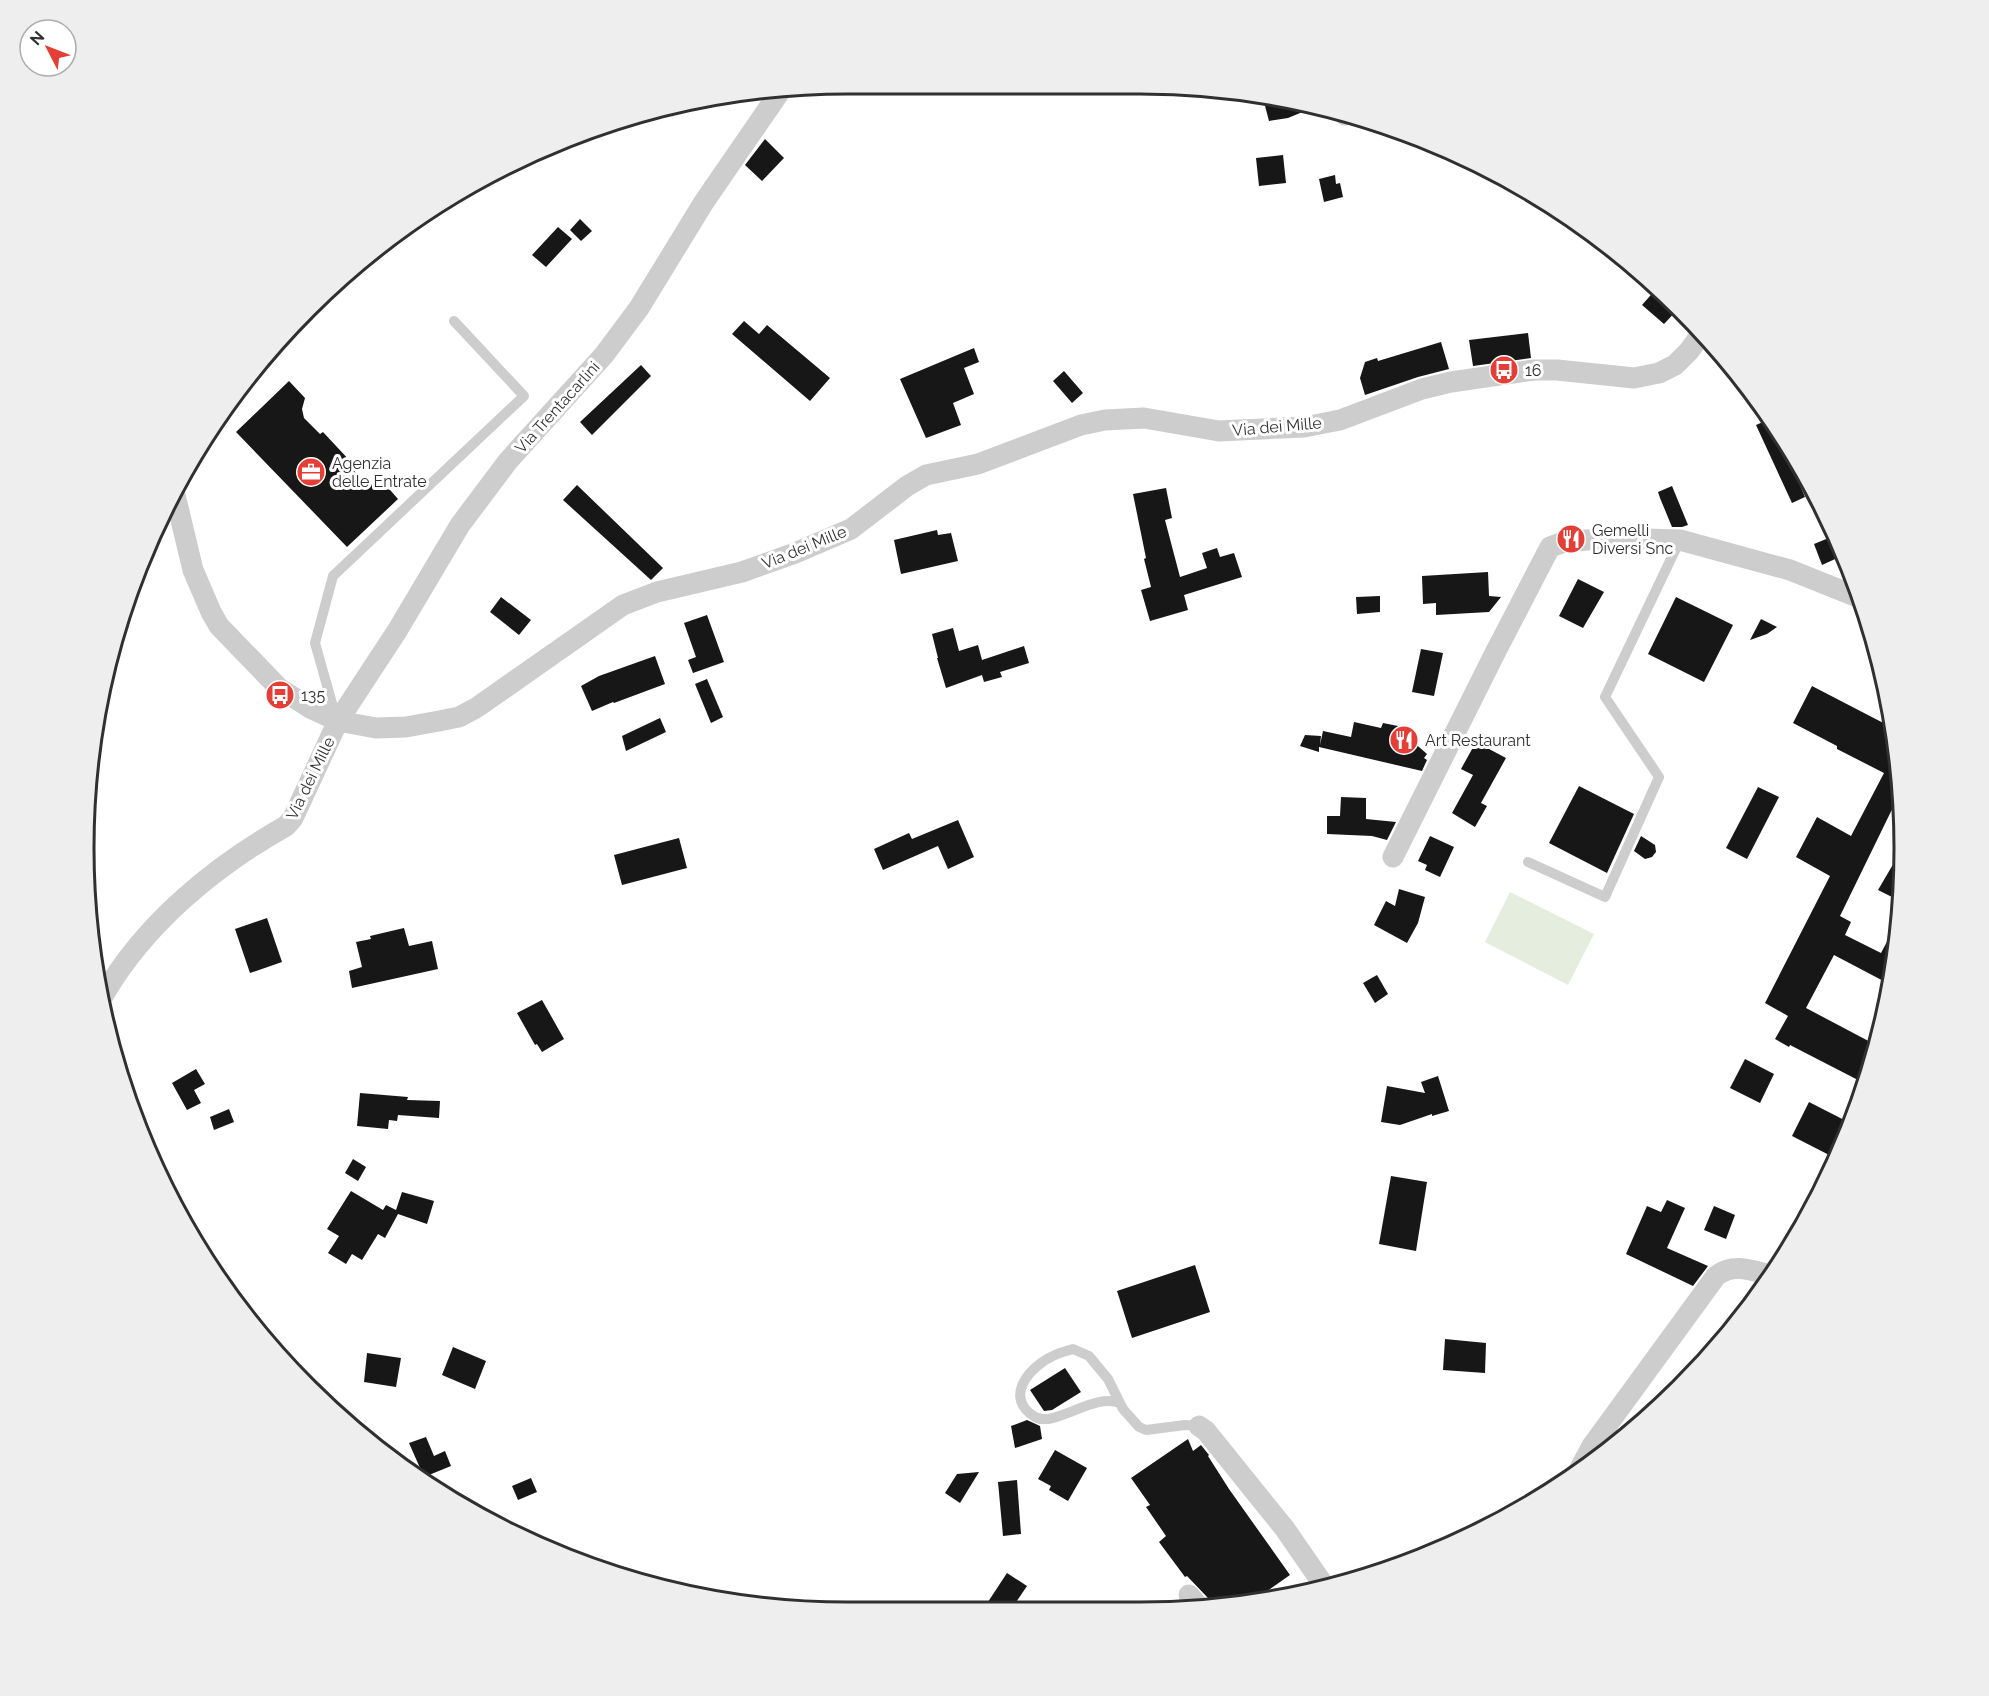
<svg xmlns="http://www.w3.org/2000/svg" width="1989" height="1696" font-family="Raleway,sans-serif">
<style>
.green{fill:#e5eddf}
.building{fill:#171717}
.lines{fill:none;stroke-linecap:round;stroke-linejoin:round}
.service{stroke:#cdcdcd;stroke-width:10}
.minor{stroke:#cdcdcd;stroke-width:21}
.labels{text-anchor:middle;stroke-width:6;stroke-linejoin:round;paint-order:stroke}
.poi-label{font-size:16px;fill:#303030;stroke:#fff;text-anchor:start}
.street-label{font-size:16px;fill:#303030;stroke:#fff}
.rim{fill:none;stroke:#303030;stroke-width:3}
</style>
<rect width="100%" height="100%" fill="#fff"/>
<path class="green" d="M 1510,892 L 1594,934 L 1568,985 L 1485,942 Z"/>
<g class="building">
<path d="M 1274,97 L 1285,99 L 1317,106 L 1288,118 L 1269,121 L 1264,102 Z"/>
<path d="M 765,139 L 784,158 L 762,181 L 745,165 Z"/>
<path d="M 1283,155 L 1286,183 L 1259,186 L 1256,158 Z"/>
<path d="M 1335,175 L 1336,184 L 1340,183 L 1343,197 L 1324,202 L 1319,179 Z"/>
<path d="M 580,219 L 592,231 L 581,241 L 570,230 Z"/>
<path d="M 558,227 L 572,239 L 546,267 L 532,255 Z"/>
<path d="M 1657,288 L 1680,307 L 1664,324 L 1642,305 Z"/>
<path d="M 744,321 L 759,334 L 767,325 L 830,378 L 810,401 L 732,334 Z"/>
<path d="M 1528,333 L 1531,358 L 1473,366 L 1469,340 Z"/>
<path d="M 1441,342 L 1449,369 L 1418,377 L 1365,395 L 1360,378 L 1365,362 L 1377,358 L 1378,361 Z"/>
<path d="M 974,348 L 979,362 L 964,368 L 974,394 L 953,403 L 961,425 L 926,438 L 900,379 Z"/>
<path d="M 641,365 L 651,376 L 592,435 L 580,422 Z"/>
<path d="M 1064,371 L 1083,393 L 1072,403 L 1053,381 Z"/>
<path d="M 289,381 L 305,398 L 302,409 L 304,418 L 320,434 L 323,432 L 351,462 L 348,464 L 368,485 L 384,483 L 398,499 L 347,547 L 236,432 Z"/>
<path d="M 1772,418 L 1802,471 L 1795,474 L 1805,497 L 1792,503 L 1756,425 Z"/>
<path d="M 577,485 L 663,568 L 651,580 L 563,500 Z"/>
<path d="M 1672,486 L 1688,525 L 1682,527 L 1672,527 L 1660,498 L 1658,492 Z"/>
<path d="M 1166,488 L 1172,518 L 1165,520 L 1180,577 L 1207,568 L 1202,553 L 1217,548 L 1220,557 L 1234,553 L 1242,577 L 1184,595 L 1188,610 L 1150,621 L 1141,590 L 1151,587 L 1144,559 L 1146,558 L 1133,494 Z"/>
<path d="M 937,530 L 938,535 L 951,533 L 958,561 L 901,574 L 894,540 Z"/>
<path d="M 1836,535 L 1846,554 L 1822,565 L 1814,544 Z"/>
<path d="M 1488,572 L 1489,596 L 1501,597 L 1489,612 L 1436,615 L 1436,603 L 1423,604 L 1422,576 Z"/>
<path d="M 1578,579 L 1604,592 L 1583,628 L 1559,616 Z"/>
<path d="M 1380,596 L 1380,612 L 1357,614 L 1356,597 Z"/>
<path d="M 501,597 L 531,620 L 519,635 L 490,612 Z"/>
<path d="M 1676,597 L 1733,625 L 1704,682 L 1648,654 Z"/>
<path d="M 707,615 L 724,662 L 693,673 L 688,660 L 696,657 L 684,623 Z"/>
<path d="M 1761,619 L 1777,627 L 1767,634 L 1750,640 Z"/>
<path d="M 953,628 L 959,651 L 978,645 L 982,660 L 1024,646 L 1029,663 L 1000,672 L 1002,677 L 984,682 L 982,675 L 946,688 L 937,658 L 938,658 L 932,634 Z"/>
<path d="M 1421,649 L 1443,653 L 1434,696 L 1412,692 Z"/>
<path d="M 655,656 L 665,684 L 614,703 L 613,702 L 592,711 L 581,686 L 599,676 Z"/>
<path d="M 707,679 L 723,717 L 711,723 L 695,684 Z"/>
<path d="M 1812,686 L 1893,728 L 1900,793 L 1840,916 L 1851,922 L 1845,935 L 1881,953 L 1898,921 L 1891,985 L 1834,955 L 1806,1008 L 1876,1045 L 1867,1073 L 1863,1071 L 1858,1080 L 1790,1045 L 1789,1047 L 1775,1039 L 1788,1016 L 1765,1003 L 1830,876 L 1796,857 L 1817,817 L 1851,836 L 1884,773 L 1837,749 L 1837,746 L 1793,723 Z"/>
<path d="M 660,718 L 666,732 L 626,751 L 622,736 Z"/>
<path d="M 1354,722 L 1381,728 L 1383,723 L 1413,729 L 1411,740 L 1427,754 L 1424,758 L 1427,760 L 1422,771 L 1319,747 L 1319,752 L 1300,746 L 1305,735 L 1321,736 L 1320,745 L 1323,731 L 1351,737 Z"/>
<path d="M 1476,742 L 1506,758 L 1481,803 L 1487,806 L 1475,827 L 1452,813 L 1473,775 L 1461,769 Z"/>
<path d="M 1579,786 L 1634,814 L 1607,873 L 1549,843 Z"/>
<path d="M 1758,787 L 1779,797 L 1747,859 L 1726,848 Z"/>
<path d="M 1341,797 L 1366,798 L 1366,819 L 1396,822 L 1387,840 L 1372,836 L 1327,834 L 1327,816 L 1340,816 Z"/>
<path d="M 958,820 L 974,857 L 948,869 L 938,846 L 883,870 L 874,849 L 909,833 L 912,839 Z"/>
<path d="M 1430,836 L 1454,847 L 1440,877 L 1425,870 L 1427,865 L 1418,861 Z"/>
<path d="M 1641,836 L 1655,845 L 1656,852 L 1652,857 L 1645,859 L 1634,851 Z"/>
<path d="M 679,838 L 687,868 L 622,885 L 614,855 Z"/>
<path d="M 1905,844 L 1905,848 L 1900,901 L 1878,890 Z"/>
<path d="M 1399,889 L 1425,897 L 1418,923 L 1407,943 L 1374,925 L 1386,901 L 1395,906 Z"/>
<path d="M 267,918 L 282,962 L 250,973 L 235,929 Z"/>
<path d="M 404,928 L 409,946 L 432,941 L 438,969 L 352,988 L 349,971 L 362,967 L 356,942 L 371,939 L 370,936 Z"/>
<path d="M 1377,975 L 1388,994 L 1375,1003 L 1363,983 Z"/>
<path d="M 542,1000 L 564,1039 L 542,1052 L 537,1044 L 535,1045 L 517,1013 Z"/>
<path d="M 1745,1059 L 1774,1074 L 1760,1103 L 1730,1088 Z"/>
<path d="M 196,1069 L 205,1084 L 194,1090 L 201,1103 L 187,1110 L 172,1083 Z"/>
<path d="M 1438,1076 L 1449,1111 L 1432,1116 L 1432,1114 L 1400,1125 L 1381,1122 L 1387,1086 L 1425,1093 L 1421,1082 Z"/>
<path d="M 360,1093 L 408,1097 L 407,1100 L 440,1101 L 439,1118 L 398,1115 L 397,1121 L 389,1120 L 388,1129 L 357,1126 Z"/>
<path d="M 1809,1102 L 1852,1124 L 1847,1141 L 1837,1159 L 1792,1136 Z"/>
<path d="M 229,1109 L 234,1122 L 214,1130 L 210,1117 Z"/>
<path d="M 353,1159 L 366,1167 L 358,1181 L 345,1173 Z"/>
<path d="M 1391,1176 L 1427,1182 L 1416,1251 L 1379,1244 Z"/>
<path d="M 351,1191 L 383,1210 L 386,1205 L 396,1210 L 402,1192 L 434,1201 L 427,1224 L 398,1214 L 385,1238 L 378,1234 L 362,1260 L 352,1254 L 346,1264 L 328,1253 L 339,1236 L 327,1229 Z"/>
<path d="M 1667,1200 L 1685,1208 L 1667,1248 L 1708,1266 L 1693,1286 L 1626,1254 L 1647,1206 L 1661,1212 Z"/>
<path d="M 1714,1206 L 1735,1215 L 1726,1239 L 1704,1230 Z"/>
<path d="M 1195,1265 L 1210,1312 L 1132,1338 L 1117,1291 Z"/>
<path d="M 1445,1339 L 1486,1343 L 1485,1373 L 1443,1370 Z"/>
<path d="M 453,1347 L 486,1361 L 475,1389 L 442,1375 Z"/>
<path d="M 367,1353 L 401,1358 L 396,1387 L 364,1382 Z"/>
<path d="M 1065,1368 L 1081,1392 L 1052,1410 L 1044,1411 L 1030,1390 Z"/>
<path d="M 1027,1420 L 1040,1426 L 1042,1439 L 1015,1448 L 1011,1426 Z"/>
<path d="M 426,1437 L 434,1456 L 445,1451 L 451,1466 L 424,1477 L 409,1443 Z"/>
<path d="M 1188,1439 L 1193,1451 L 1201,1445 L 1209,1455 L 1208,1456 L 1229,1489 L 1290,1575 L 1253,1601 L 1211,1605 L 1208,1598 L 1187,1576 L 1185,1577 L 1159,1542 L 1166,1536 L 1146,1507 L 1150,1505 L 1131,1478 Z"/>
<path d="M 1055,1450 L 1087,1468 L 1068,1501 L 1049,1490 L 1051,1486 L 1038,1479 Z"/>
<path d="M 979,1472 L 960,1503 L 945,1493 L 957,1474 Z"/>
<path d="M 531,1478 L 537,1492 L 518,1500 L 512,1486 Z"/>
<path d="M 1017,1480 L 1021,1534 L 1003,1536 L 998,1482 Z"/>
<path d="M 1007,1573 L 1027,1586 L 1010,1611 L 982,1611 Z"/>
</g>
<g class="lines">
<g class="service">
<path d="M 337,721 L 315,643 L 333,576 L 524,396 L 454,321"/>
<path d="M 1528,862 L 1605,897 L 1659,777 L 1605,697 L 1680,540"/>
<path d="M 1120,1403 C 1095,1392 1055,1428 1035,1417 C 1002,1397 1031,1365 1055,1355 C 1061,1352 1067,1351 1073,1349 L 1089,1356 L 1108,1379 L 1123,1409 L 1139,1427 L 1146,1430 L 1185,1425 L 1199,1426"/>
</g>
<g class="minor">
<path d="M 1345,115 L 1350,114"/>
<path d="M 175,495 L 193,570 L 211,612 L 219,626 L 279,688 L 310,708 L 338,721 L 376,728 L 406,727 L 439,721 L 459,717 L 476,708 L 623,605 L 657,592 L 742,572 L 795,553 L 851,529 L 907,486 L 926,475 L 978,464 L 1081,425 L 1105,420 L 1144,418 L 1219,431 L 1304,427 L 1340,420 L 1422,389 L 1451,382 L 1534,370 L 1557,370 L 1634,378 L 1659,373 L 1675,365 L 1689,351 L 1702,333"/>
<path d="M 1393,857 L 1494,655 L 1550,547 L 1564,542 L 1610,538 L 1680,540 L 1790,570 L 1860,598"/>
<path d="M 103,996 C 145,923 215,866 286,826 L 293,818 L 338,721 L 397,631 L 460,525 L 508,461 L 604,355 L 639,308 L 704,202 L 779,93"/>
<path d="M 1199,1426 L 1206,1431 L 1285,1529 L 1325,1587"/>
<path d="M 1592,1446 L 1716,1276 C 1734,1262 1753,1271 1773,1276"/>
<path d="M 1577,1474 L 1592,1446 L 1604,1450"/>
<path d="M 1189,1595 L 1198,1606"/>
</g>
</g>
<defs>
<g id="bus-disc" transform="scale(1.5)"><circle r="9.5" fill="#e43e36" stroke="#fff"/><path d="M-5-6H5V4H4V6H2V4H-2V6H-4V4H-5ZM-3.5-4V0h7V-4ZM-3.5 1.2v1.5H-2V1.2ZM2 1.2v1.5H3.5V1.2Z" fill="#fff"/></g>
<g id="office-disc" transform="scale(1.5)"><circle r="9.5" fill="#e43e36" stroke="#fff"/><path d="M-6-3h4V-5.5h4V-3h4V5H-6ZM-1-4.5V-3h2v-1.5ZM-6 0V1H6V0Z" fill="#fff"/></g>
<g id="restaurant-disc" transform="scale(1.5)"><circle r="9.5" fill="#e43e36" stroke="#fff"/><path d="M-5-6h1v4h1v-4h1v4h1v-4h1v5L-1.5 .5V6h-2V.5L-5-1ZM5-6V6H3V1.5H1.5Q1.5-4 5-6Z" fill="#fff"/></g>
</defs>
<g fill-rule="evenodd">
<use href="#bus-disc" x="1504" y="370"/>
<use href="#office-disc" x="311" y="472"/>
<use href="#restaurant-disc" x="1571" y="539"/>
<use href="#bus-disc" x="280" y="695"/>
<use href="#restaurant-disc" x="1404" y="740"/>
</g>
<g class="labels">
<g class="poi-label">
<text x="1525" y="376">16</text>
<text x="332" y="469">Agenzia<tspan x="332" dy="18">delle Entrate</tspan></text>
<text x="1592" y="536">Gemelli<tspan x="1592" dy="18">Diversi Snc</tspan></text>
<text x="301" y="701">135</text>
<text x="1425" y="746">Art Restaurant</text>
</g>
<g class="street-label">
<text transform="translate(557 407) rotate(-48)" y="6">Via Trentacarlini</text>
<text transform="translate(1277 426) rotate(-5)" y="6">Via dei Mille</text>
<text transform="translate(804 547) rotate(-22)" y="6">Via dei Mille</text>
<text transform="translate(310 778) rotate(-64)" y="6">Via dei Mille</text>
</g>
</g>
<path d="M0 0H1989V1696H0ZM848 94H1140A754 754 0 0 1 1894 848V848A754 754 0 0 1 1140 1602H848A754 754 0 0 1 94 848V848A754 754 0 0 1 848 94Z" fill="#eee" fill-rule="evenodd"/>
<path class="rim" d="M848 94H1140A754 754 0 0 1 1894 848V848A754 754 0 0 1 1140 1602H848A754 754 0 0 1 94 848V848A754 754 0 0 1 848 94Z"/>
<g transform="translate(48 48) rotate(312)"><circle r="28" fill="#ffffff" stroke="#acacac" stroke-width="1.5"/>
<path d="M0-4.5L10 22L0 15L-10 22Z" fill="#e43e36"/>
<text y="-9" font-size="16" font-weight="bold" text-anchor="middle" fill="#303030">N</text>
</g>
</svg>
